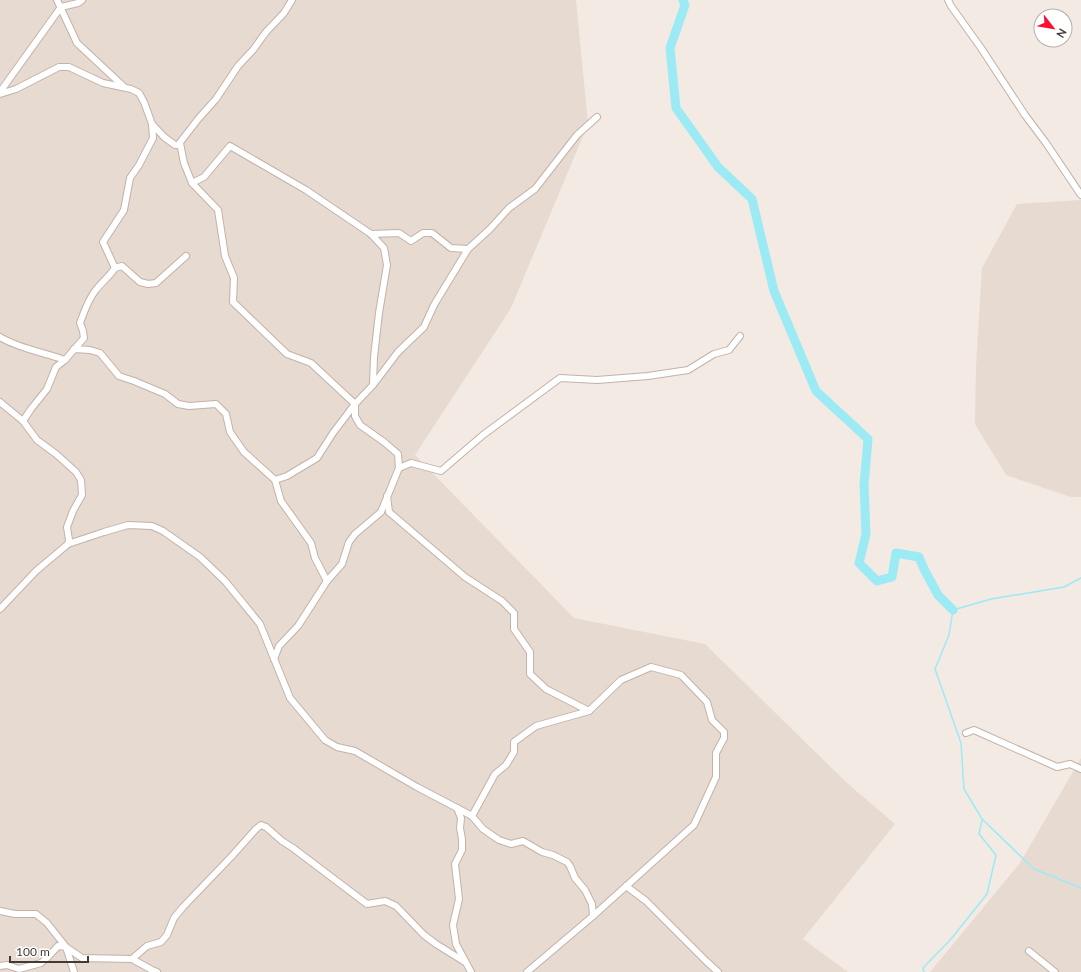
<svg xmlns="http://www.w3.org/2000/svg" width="1081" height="972" font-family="Lato,sans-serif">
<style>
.residential{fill:#e7dad1}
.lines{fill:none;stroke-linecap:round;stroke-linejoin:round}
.stream{stroke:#9ceaf4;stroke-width:1.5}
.river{stroke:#9ceaf4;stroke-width:9}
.street-casing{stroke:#c2b2a9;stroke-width:8}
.street{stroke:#fff;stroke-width:6}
</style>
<rect width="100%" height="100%" fill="#f3eae4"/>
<g class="residential">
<path d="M 0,0 L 576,0 L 588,124 L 511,308 L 415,455 L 574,618 L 705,644 L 847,783 L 895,824 L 803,939 L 848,972 L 0,972 Z"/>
<path d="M 1081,200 L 1081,497 L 1071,497 L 1006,475 L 975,424 L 976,366 L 982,268 L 1017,204 Z"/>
<path d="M 1081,758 L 1081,972 L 930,972 L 1020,863 Z"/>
</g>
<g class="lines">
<g class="stream">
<path d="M 1081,578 L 1064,587 L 991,599 L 953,610 L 949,635 L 935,669 L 961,743 L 964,789 L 982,819 L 1034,869 L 1081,888"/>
<path d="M 924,972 L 923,968 L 951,939 L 987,894 L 996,855 L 979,834 L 982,820"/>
</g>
<path class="river" d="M 683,0 L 685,5 L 670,48 L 676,108 L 718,167 L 752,199 L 774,291 L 816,391 L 868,439 L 864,485 L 866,534 L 859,563 L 877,581 L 892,577 L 896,553 L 919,557 L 924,569 L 938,595 L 953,610"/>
<g class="street-casing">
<g id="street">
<path d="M 57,0 L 77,43 L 123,86"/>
<path d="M 948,0 L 951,6 L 981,48 L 1025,115 L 1046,143 L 1081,195"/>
<path d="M 0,92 L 61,7 L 78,3 L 82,0"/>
<path d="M 0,94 L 16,89 L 59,67 L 69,67 L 103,83 L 131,89 L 139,93 L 144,102 L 152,124 L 164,137 L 175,145 L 178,145 L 199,118 L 216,99 L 238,66 L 253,50 L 266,32 L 284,13 L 292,0"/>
<path d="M 180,143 L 184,163 L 192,183 L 218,210 L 225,256 L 234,278 L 233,302 L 287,354 L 311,363 L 355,404 L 333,433 L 317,458 L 287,476 L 275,480"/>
<path d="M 192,183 L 204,177 L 230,146 L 306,190 L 371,234 L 384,248 L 387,265 L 379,313 L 374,357 L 373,384"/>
<path d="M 371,234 L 399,233 L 411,241 L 423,233 L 432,233 L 451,248 L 468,249"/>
<path d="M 115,268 L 103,242 L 124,210 L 130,178 L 139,165 L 153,138 L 152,124"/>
<path d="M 0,337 C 20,349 43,352 65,360"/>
<path d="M 74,349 L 90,350 L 100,353 L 119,376 L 134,381 L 165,394 L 178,404 L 189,406 L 216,404 L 226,414 L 230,432 L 244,452 L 275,480 L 281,501 L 311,543 L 315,558 L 327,581"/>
<path d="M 0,402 L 23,421 L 37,440 L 56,454 L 76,472 L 81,480 L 82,495 L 73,511 L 67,527 L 69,540 L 68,544"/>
<path d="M 23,421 L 31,409 L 47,389 L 56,367 L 65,360 L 84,338 L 83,331 L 80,323 C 84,312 88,300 95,291 C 101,283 109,277 115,268 L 122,266 L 140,282 L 148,284 L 156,283 L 186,256"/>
<path d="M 399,468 L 411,463 L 441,471 L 483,435 L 560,378 L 597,380 L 648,376 L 688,370 L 714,354 L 729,350 L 740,336"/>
<path d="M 387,496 L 389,512 L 465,577 L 502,601 L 514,613 L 514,629 L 530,652 L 530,674 L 546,689 L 589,711 L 621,680 L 651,667 L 681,675 L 707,702 L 712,720 L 724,732 L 724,738 L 716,753 L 716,777 L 694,825 L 593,916 L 527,972"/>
<path d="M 0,609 L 36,571 L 68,544 L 104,532 L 128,525 L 152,526 L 163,531 L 200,557 L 225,581 L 260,624 L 290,698 L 325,740 L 337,747 L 355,751 L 417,787 L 457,808 L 461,818 L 460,828 L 462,839 L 462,850 L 455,864 L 459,899 L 453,925 L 456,944 L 471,972"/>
<path d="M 274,659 L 279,646 L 298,626 L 327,581 L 342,564 L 349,542 L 355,534 L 381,512 L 399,468 L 398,454 L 384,442 L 360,425 L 355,416 L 355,404 L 373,385 L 398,352 L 424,327 L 434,305 L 468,249 L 490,229 L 509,208 L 535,189 L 577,135 L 597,117"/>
<path d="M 966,733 L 974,730 L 1057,767 L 1070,764 L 1081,769"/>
<path d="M 457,808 L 472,816 L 483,829 L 499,840 L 511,844 L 523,841 L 542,852 L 553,855 L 567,862 L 570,866 L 575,878 L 585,890 L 592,904 L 593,916"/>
<path d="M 472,816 L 495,774 L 506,765 L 514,752 L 514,742 L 536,726 L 589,711"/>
<path d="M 626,886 L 646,901 L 706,961 L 718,972"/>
<path d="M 0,911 L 15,914 L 36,914 L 47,923 L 66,947 L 82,958 L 132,959 L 147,946 L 161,942 L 167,935 L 174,918 L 183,907 L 231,857 L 256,829 L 261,825 L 266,827 L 282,841 L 293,848 L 367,904 L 385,901 L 396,906 L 424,935 L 436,944 L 465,962"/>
<path d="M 1029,951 L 1055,972"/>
<path d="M 132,959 L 152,970 L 157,972"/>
<path d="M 0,966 L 7,965 L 19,969 L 41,963 L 47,958 L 58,946 L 66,947 L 74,972"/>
</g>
</g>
<use href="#street" class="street"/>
</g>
<g transform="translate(1053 28) rotate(121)"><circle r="19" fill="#ffffff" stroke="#b5b0ad"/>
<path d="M0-3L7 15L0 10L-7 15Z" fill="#ff0e33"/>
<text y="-6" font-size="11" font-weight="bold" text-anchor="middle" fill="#453933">N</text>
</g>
<path d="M10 956v6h78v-6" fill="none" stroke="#453933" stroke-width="2"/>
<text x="16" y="956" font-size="12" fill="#453933" stroke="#ffffff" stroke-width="3" paint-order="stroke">100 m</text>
</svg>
